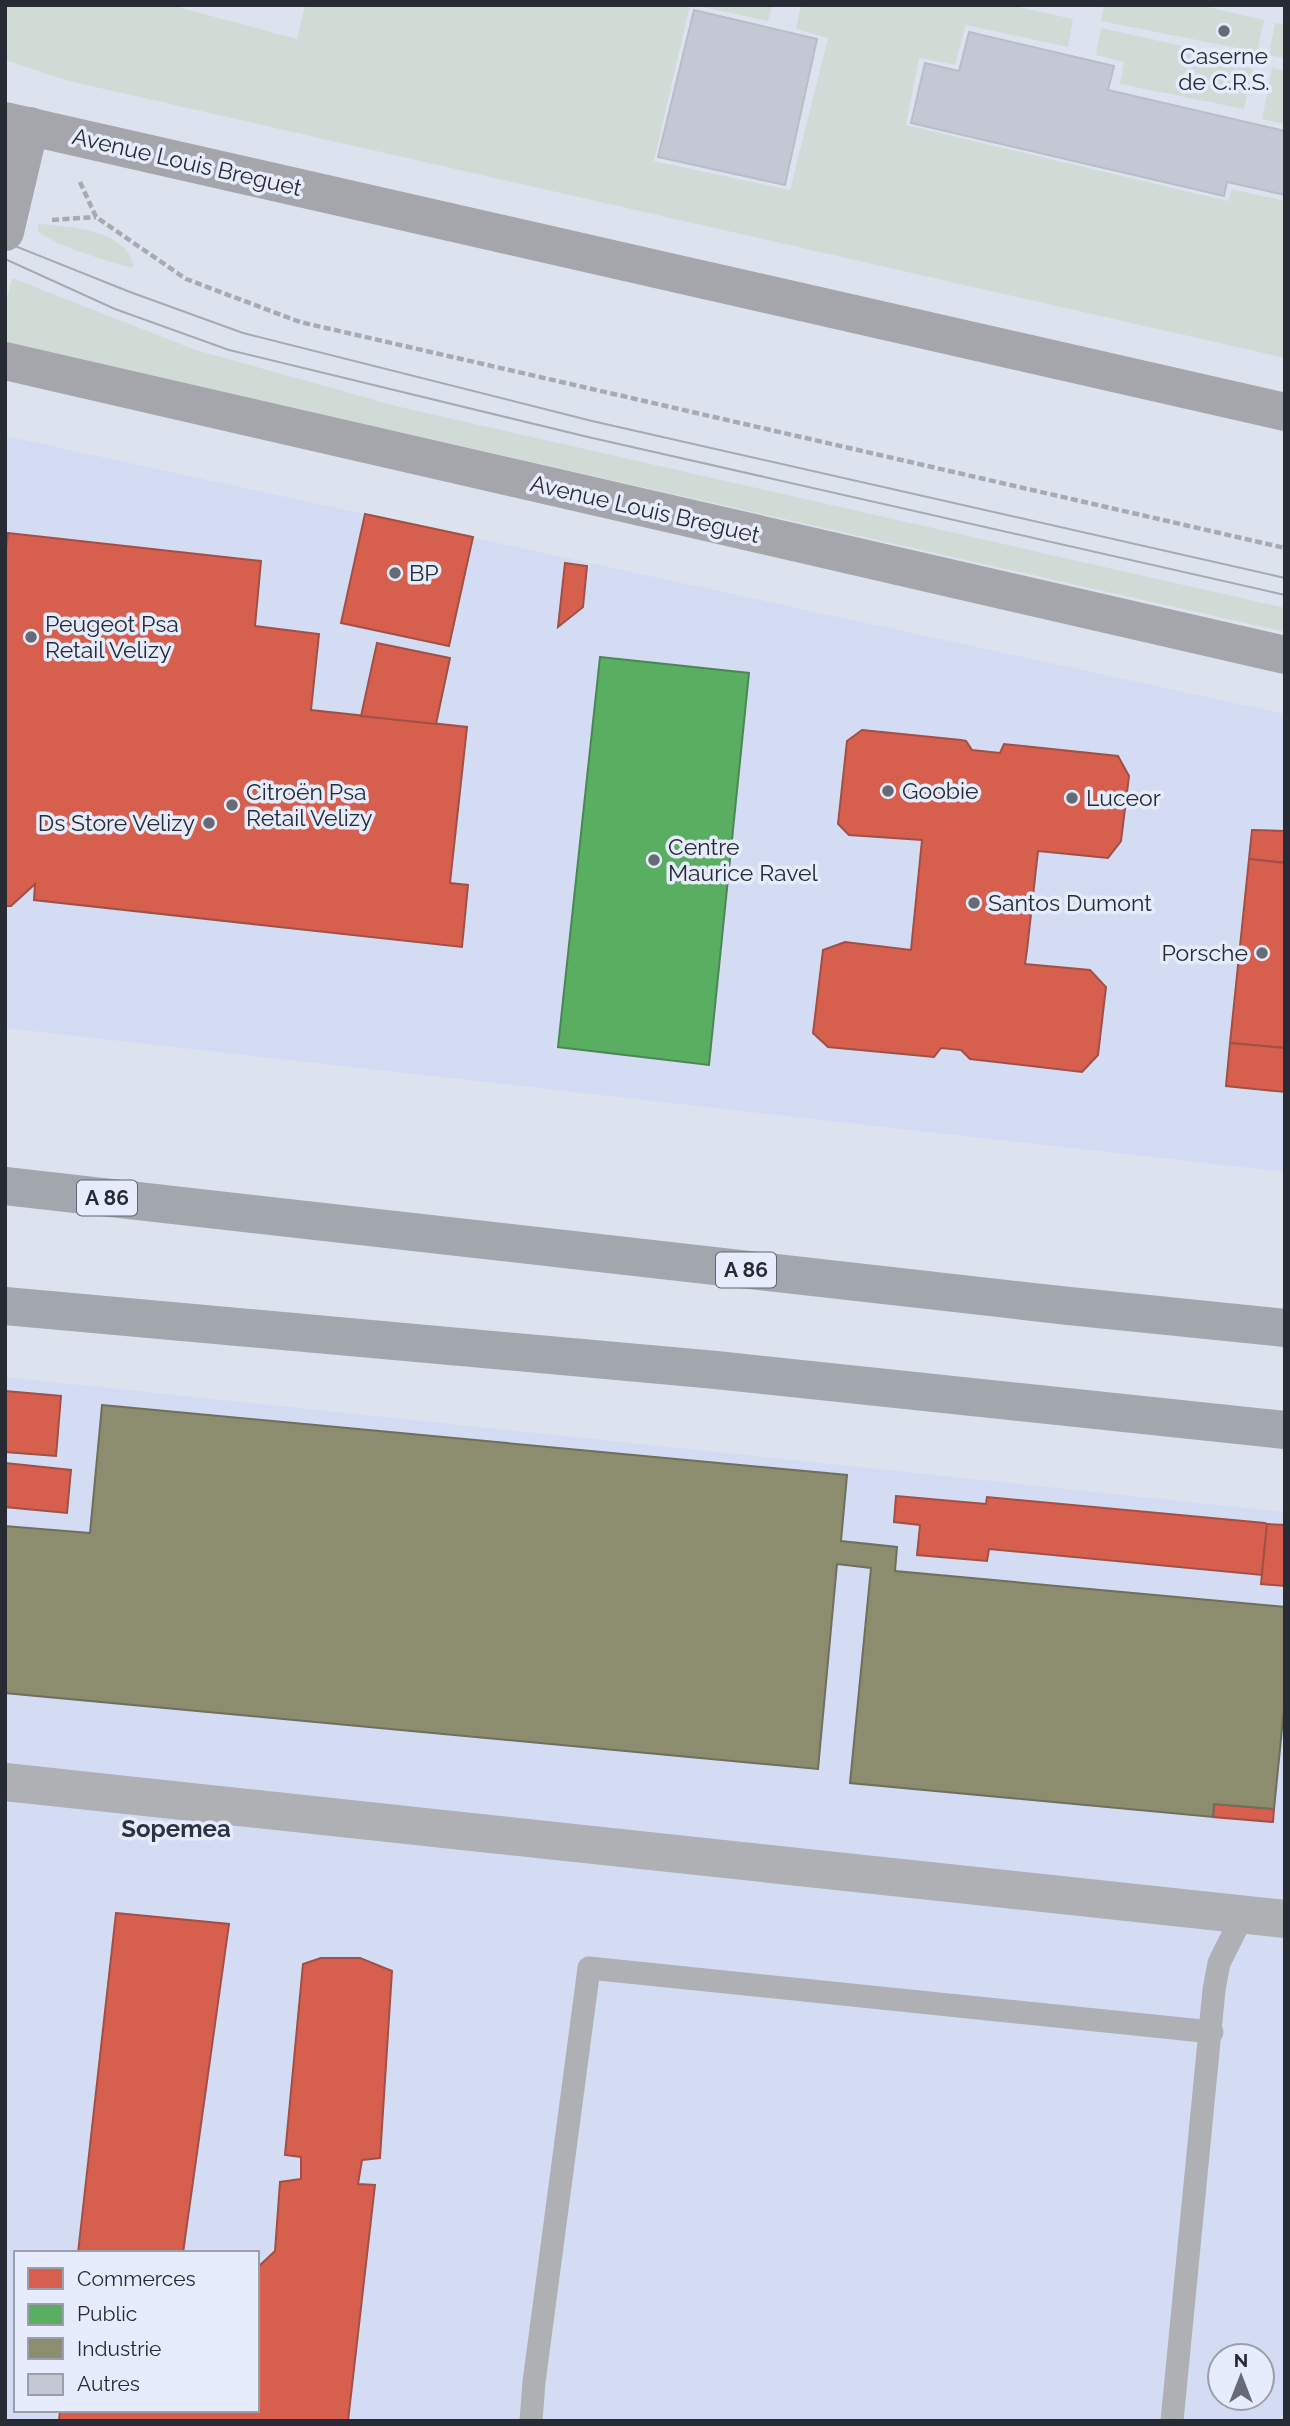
<svg xmlns="http://www.w3.org/2000/svg" width="1290" height="2426" font-family="Raleway,sans-serif">
<style>
.built{fill:#d3dcf3;fill-rule:evenodd}
.green{fill:#d1dbd6}
.shops{fill:#d6604d;stroke:#a25046;stroke-width:2}
.public{fill:#5aae61;stroke:#4b8754;stroke-width:2}
.industry{fill:#8c8c6e;stroke:#6e6f5d;stroke-width:2}
.building{fill:#c3c8d4;stroke:#b9bdc7;stroke-width:2}
.lines{fill:none;stroke-linecap:round;stroke-linejoin:round}
.path{stroke:#a7aab0;stroke-width:4.5;stroke-dasharray:7 3.5;stroke-linecap:butt}
.lane{stroke:#aeb0b4;stroke-width:23}
.street{stroke:#aeb0b4;stroke-width:38}
.secondary{stroke:#a5a6ac;stroke-width:38}
.highway{stroke:#a2a6ad;stroke-width:38}
.tram{stroke:#a6a9ae;stroke-width:2}
.poi-dot{fill:#676b75;stroke:#e6ecfb;stroke-width:2.5}
.labels{text-anchor:middle;stroke-width:7;stroke-linejoin:round;paint-order:stroke}
.shield{fill:#e6ecfb;stroke:#606570;stroke-width:2}
.shield-label{font-size:21px;font-weight:bold;fill:#272b34}
.poi-label{font-size:23px;fill:#272b34;stroke:#e6ecfb;text-anchor:start}
.street-label{font-size:23px;fill:#272b34;stroke:#e6ecfb}
.neighbourhood-label{font-size:24px;font-weight:bold;fill:#2b3345;stroke:#e6ecfb}
</style>
<rect width="100%" height="100%" fill="#dde2ef"/>
<g class="built">
<path d="M 5,436 L 1285,714 L 1285,1172 L 5,1028 Z"/>
<path d="M 5,1377 L 1285,1512 L 1285,2421 L 5,2421 ZM 16,2253 L 257,2253 L 257,2410 L 16,2410 ZM 1220,2356 L 1262,2356 L 1262,2398 L 1220,2398 Z"/>
</g>
<g class="green">
<path d="M 5,5 L 171,5 L 297,39 L 305,5 L 690,5 L 654,161 L 790,190 L 828,38 L 796,29 L 801,5 L 1009,5 L 1073,19 L 1068,47 L 966,25 L 955,65 L 919,58 L 906,125 L 1228,201 L 1232,189 L 1285,201 L 1285,358 L 69,81 L 5,60 Z"/>
<path d="M 694,5 L 772,5 L 768,21 Z"/>
<path d="M 1104,5 L 1199,5 L 1264,20 L 1257,52 L 1101,21 Z"/>
<path d="M 1275,23 L 1285,24 L 1285,58 L 1269,55 Z"/>
<path d="M 1101,28 L 1254,62 L 1244,109 L 1120,84 L 1124,62 L 1096,55 Z"/>
<path d="M 1272,68 L 1285,71 L 1285,124 L 1262,119 Z"/>
<path d="M 41,224 C 66,227 102,228 122,246 C 128,250 131,259 134,265 L 132,268 C 99,258 67,250 38,232 L 38,225 Z"/>
<path d="M 12,278 L 196,350 L 400,407 L 1285,608 L 1285,632 L 9,344 L 5,342 L 5,306 Z"/>
</g>
<g class="shops">
<path d="M 365,514 L 473,537 L 449,646 L 341,623 Z"/>
<path d="M 8,533 L 261,561 L 255,626 L 319,634 L 311,710 L 467,727 L 450,883 L 468,885 L 462,947 L 34,900 L 35,884 L 11,906 L 5,906 L 5,555 Z"/>
<path d="M 565,563 L 587,566 L 583,607 L 558,627 Z"/>
<path d="M 377,643 L 450,658 L 436,724 L 361,716 Z"/>
<path d="M 862,730 L 961,740 L 966,741 L 972,750 L 1000,753 L 1004,744 L 1118,756 L 1129,776 L 1121,841 L 1108,858 L 1038,851 L 1027,950 L 1025,964 L 1090,970 L 1106,987 L 1098,1055 L 1082,1072 L 970,1059 L 961,1050 L 941,1048 L 934,1057 L 828,1047 L 813,1033 L 823,950 L 845,942 L 911,950 L 922,840 L 849,835 L 838,824 L 847,741 Z"/>
<path d="M 1252,830 L 1285,831 L 1285,863 L 1249,859 Z"/>
<path d="M 1249,859 L 1285,863 L 1285,1048 L 1230,1043 Z"/>
<path d="M 1230,1043 L 1285,1048 L 1285,1092 L 1226,1086 Z"/>
<path d="M 5,1391 L 61,1396 L 56,1456 L 5,1452 Z"/>
<path d="M 5,1463 L 71,1470 L 67,1513 L 5,1507 Z"/>
<path d="M 896,1496 L 986,1504 L 987,1497 L 1265,1523 L 1267,1524 L 1262,1575 L 989,1549 L 987,1561 L 917,1555 L 920,1525 L 894,1522 Z"/>
<path d="M 1267,1524 L 1285,1525 L 1285,1586 L 1261,1584 Z"/>
<path d="M 1214,1804 L 1274,1809 L 1273,1822 L 1213,1817 Z"/>
<path d="M 116,1913 L 229,1924 L 183,2253 L 78,2253 Z"/>
<path d="M 321,1958 L 360,1958 L 392,1971 L 380,2158 L 362,2160 L 358,2184 L 375,2185 L 348,2421 L 59,2421 L 60,2410 L 257,2410 L 257,2268 L 275,2251 L 280,2182 L 301,2179 L 301,2157 L 285,2155 L 303,1964 Z"/>
</g>
<path class="public" d="M 600,657 L 749,673 L 709,1065 L 558,1047 Z"/>
<path class="industry" d="M 102,1405 L 847,1475 L 841,1541 L 897,1547 L 895,1571 L 1285,1607 L 1285,1699 L 1274,1809 L 1214,1804 L 1213,1817 L 850,1783 L 871,1568 L 837,1564 L 818,1769 L 5,1693 L 5,1526 L 90,1533 Z"/>
<g class="building">
<path d="M 694,10 L 817,39 L 785,185 L 658,157 Z"/>
<path d="M 969,32 L 1114,66 L 1108,90 L 1285,131 L 1285,195 L 1227,182 L 1224,196 L 911,123 L 925,63 L 959,71 Z"/>
</g>
<g class="lines">
<g class="path">
<path d="M 80,182 L 96,217 L 186,279 L 300,322 L 1285,548"/>
<path d="M 52,220 L 96,217"/>
</g>
<g class="lane">
<path d="M 531,2421 L 534,2382 L 589,1968 L 1212,2032"/>
<path d="M 1172,2421 L 1214,1990 L 1219,1963 L 1243,1915"/>
</g>
<path class="street" d="M 5,1782 L 1285,1919"/>
<g class="secondary">
<path d="M 5,121 L 1285,412"/>
<path d="M 5,232 L 30,126"/>
<path d="M 5,361 L 1285,655"/>
</g>
<g class="highway">
<path d="M 5,1186 L 1069,1306 L 1285,1328"/>
<path d="M 5,1306 L 716,1370 L 1285,1430"/>
</g>
<g class="tram">
<path d="M 5,242 L 130,292 L 243,333 L 592,421 L 1285,578"/>
<path d="M 5,259 L 115,309 L 229,350 L 588,437 L 1285,595"/>
</g>
</g>
<g class="poi-dot">
<circle cx="1224" cy="31" r="7"/>
<circle cx="395" cy="573" r="7"/>
<circle cx="31" cy="637" r="7"/>
<circle cx="888" cy="791" r="7"/>
<circle cx="1072" cy="798" r="7"/>
<circle cx="232" cy="805" r="7"/>
<circle cx="209" cy="823" r="7"/>
<circle cx="654" cy="860" r="7"/>
<circle cx="974" cy="903" r="7"/>
<circle cx="1262" cy="953" r="7"/>
</g>
<g class="labels">
<g class="shield">
<rect x="77" y="1180.5" width="60" height="35" rx="5"/>
<rect x="716" y="1252.5" width="60" height="35" rx="5"/>
</g>
<g class="shield-label">
<text x="107" y="1205">A 86</text>
<text x="746" y="1277">A 86</text>
</g>
<g class="poi-label">
<text x="1224" y="64" text-anchor="middle">Caserne<tspan x="1224" dy="26">de C.R.S.</tspan></text>
<text x="409" y="581">BP</text>
<text x="45" y="632">Peugeot Psa<tspan x="45" dy="26">Retail Velizy</tspan></text>
<text x="902" y="799">Goobie</text>
<text x="246" y="800">Citroën Psa<tspan x="246" dy="26">Retail Velizy</tspan></text>
<text x="1086" y="806">Luceor</text>
<text x="195" y="831" text-anchor="end">Ds Store Velizy</text>
<text x="668" y="855">Centre<tspan x="668" dy="26">Maurice Ravel</tspan></text>
<text x="988" y="911">Santos Dumont</text>
<text x="1248" y="961" text-anchor="end">Porsche</text>
</g>
<g class="street-label">
<text transform="translate(187 162) rotate(13)" y="8">Avenue Louis Breguet</text>
<text transform="translate(645 509) rotate(13)" y="8">Avenue Louis Breguet</text>
</g>
<g class="neighbourhood-label">
<text x="176" y="1837">Sopemea</text>
</g>
</g>
<rect width="1290" height="2426" fill="none" stroke="#272b34" stroke-width="14"/>
<rect x="14" y="2251" width="245" height="161" fill="#e6ecfb" stroke="#9a9fab" stroke-width="2"/>
<rect x="28" y="2268" width="35" height="21" fill="#d6604d" stroke="#9a9fab" stroke-width="2"/>
<text x="77" y="2286" font-size="21" fill="#272b34">Commerces</text>
<rect x="28" y="2304" width="35" height="21" fill="#5aae61" stroke="#9a9fab" stroke-width="2"/>
<text x="77" y="2321" font-size="21" fill="#272b34">Public</text>
<rect x="28" y="2338" width="35" height="21" fill="#8c8c6e" stroke="#9a9fab" stroke-width="2"/>
<text x="77" y="2356" font-size="21" fill="#272b34">Industrie</text>
<rect x="28" y="2374" width="35" height="21" fill="#c3c8d4" stroke="#9a9fab" stroke-width="2"/>
<text x="77" y="2391" font-size="21" fill="#272b34">Autres</text>
<g transform="translate(1241 2377)"><circle r="33" fill="#e6ecfb" stroke="#9a9fab" stroke-width="2"/>
<path d="M0-5L12 26L0 18L-12 26Z" fill="#676b75"/>
<text y="-10" font-size="19" font-weight="bold" text-anchor="middle" fill="#272b34">N</text>
</g>
</svg>
